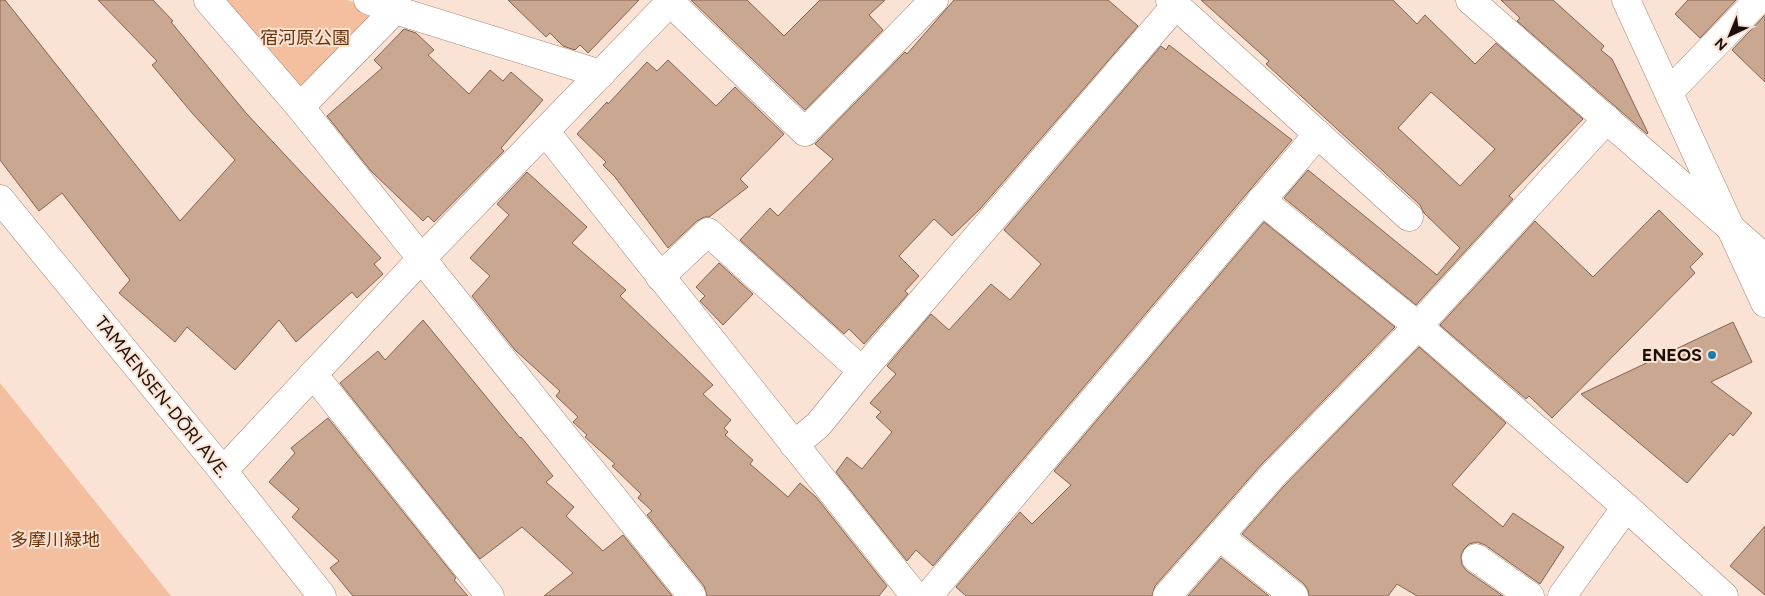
<svg xmlns="http://www.w3.org/2000/svg" width="1765" height="596" font-family="Figtree,'Noto Sans JP',sans-serif">
<style>
.green{fill:#f3bf9e}
.building{fill:#caa791;stroke:#84634f;fill-rule:evenodd}
.lines{fill:none;stroke-linecap:round;stroke-linejoin:round}
.minor-casing{stroke:#a78570;stroke-width:29}
.major-casing{stroke:#a78570;stroke-width:29}
.minor{stroke:#fff;stroke-width:28}
.major{stroke:#fff;stroke-width:28}
.poi-dot{fill:#1a7da9;stroke:#fae3d5;stroke-width:2}
.labels{text-anchor:middle;stroke-width:4;stroke-linejoin:round;paint-order:stroke}
.park-label{font-size:18px;fill:#6c3508;stroke:#fae3d5}
.poi-label{font-size:18px;font-weight:bold;fill:#1b0f07;stroke:#fae3d5;text-anchor:end}
.street-label{font-size:18px;fill:#1b0f07;stroke:#fae3d5}
</style>
<rect width="100%" height="100%" fill="#fae3d5"/>
<g class="green">
<path d="M 223,0 L 347,0 L 369,8 L 369,25 L 300,90 Z"/>
<path d="M 0,383 L 171,596 L 0,596 Z"/>
</g>
<g class="building">
<path d="M 0,0 L 5,0 L 180,221 L 235,160 L 192,113 L 152,65 L 157,61 L 98,0 L 153,0 L 173,21 L 171,22 L 246,113 L 381,258 L 374,264 L 383,274 L 357,298 L 352,292 L 296,342 L 279,320 L 235,370 L 187,327 L 175,342 L 119,293 L 130,280 L 62,193 L 39,211 L 0,160 Z"/>
<path d="M 508,0 L 639,0 L 588,53 L 580,45 L 575,50 L 563,46 L 550,33 L 546,37 Z"/>
<path d="M 691,0 L 747,0 L 784,36 L 820,0 L 885,0 L 869,15 L 883,30 L 805,110 Z"/>
<path d="M 954,0 L 1108,0 L 1138,26 L 980,209 L 952,236 L 934,219 L 899,256 L 919,276 L 905,291 L 908,294 L 864,344 L 849,329 L 844,334 L 740,240 L 770,208 L 778,216 L 833,159 L 815,144 L 905,52 L 907,54 Z"/>
<path d="M 1201,0 L 1393,0 L 1417,24 L 1425,15 L 1475,64 L 1496,43 L 1583,119 L 1509,196 L 1513,199 L 1416,305 L 1284,198 L 1308,170 L 1437,275 L 1460,248 L 1424,213 L 1420,205 L 1266,64 L 1269,61 ZM 1431,92 L 1495,149 L 1460,186 L 1398,128 Z"/>
<path d="M 1501,0 L 1553,0 L 1604,46 L 1601,50 L 1612,59 L 1648,133 L 1647,134 L 1517,21 L 1520,18 Z"/>
<path d="M 1688,0 L 1736,0 L 1700,38 L 1675,14 Z"/>
<path d="M 1765,15 L 1765,82 L 1732,50 Z"/>
<path d="M 404,29 L 416,33 L 434,50 L 428,55 L 469,94 L 490,70 L 503,81 L 511,72 L 543,100 L 501,148 L 504,151 L 434,222 L 428,216 L 423,221 L 371,171 L 327,116 L 382,68 L 374,60 Z"/>
<path d="M 1169,45 L 1292,140 L 933,566 L 916,550 L 907,561 L 836,472 L 847,457 L 862,469 L 892,432 L 876,417 L 881,412 L 870,403 L 896,374 L 887,366 L 931,314 L 949,330 L 991,284 L 1010,300 L 1041,264 L 1004,230 L 1161,46 L 1166,50 Z"/>
<path d="M 668,60 L 716,106 L 735,87 L 784,134 L 740,179 L 748,187 L 709,217 L 704,217 L 697,221 L 668,248 L 615,177 L 603,165 L 606,162 L 577,134 L 607,102 L 608,104 L 647,62 L 657,71 Z"/>
<path d="M 527,172 L 587,227 L 572,243 L 626,290 L 620,296 L 713,385 L 703,394 L 731,420 L 724,428 L 728,432 L 725,435 L 753,460 L 750,464 L 788,497 L 800,483 L 816,497 L 887,586 L 879,596 L 707,596 L 704,586 L 647,515 L 652,511 L 638,498 L 641,494 L 612,466 L 615,464 L 585,437 L 587,435 L 573,422 L 578,417 L 556,396 L 560,391 L 515,350 L 472,296 L 490,276 L 470,258 L 509,215 L 497,204 Z"/>
<path d="M 1659,210 L 1703,254 L 1690,267 L 1695,273 L 1552,418 L 1529,396 L 1526,399 L 1440,325 L 1535,221 L 1593,277 Z"/>
<path d="M 1264,222 L 1395,327 L 1261,465 L 1155,586 L 1152,596 L 966,596 L 956,587 L 1020,512 L 1032,524 L 1071,485 L 1054,471 Z"/>
<path d="M 719,263 L 753,294 L 723,325 L 700,301 L 705,296 L 696,287 Z"/>
<path d="M 423,320 L 520,438 L 521,437 L 553,476 L 546,482 L 574,507 L 566,516 L 603,551 L 623,535 L 672,596 L 544,596 L 573,573 L 522,527 L 480,559 L 340,383 L 378,351 L 385,360 Z"/>
<path d="M 1733,322 L 1752,362 L 1711,382 L 1752,413 L 1733,436 L 1730,433 L 1687,483 L 1581,394 Z"/>
<path d="M 1419,347 L 1506,423 L 1452,485 L 1503,527 L 1513,513 L 1564,547 L 1540,584 L 1485,545 L 1477,542 L 1469,544 L 1464,549 L 1461,556 L 1462,565 L 1467,571 L 1503,596 L 1417,596 L 1397,584 L 1388,596 L 1309,596 L 1308,590 L 1304,584 L 1242,534 L 1284,486 Z"/>
<path d="M 328,418 L 456,578 L 454,580 L 468,596 L 353,596 L 330,568 L 339,561 L 292,517 L 299,509 L 269,482 L 295,453 L 291,448 Z"/>
<path d="M 1765,526 L 1765,595 L 1730,566 Z"/>
<path d="M 1221,558 L 1269,596 L 1188,596 Z"/>
</g>
<g class="lines">
<g class="minor-casing">
<g id="minor">
<path d="M 208,0 L 300,107 L 692,596"/>
<path d="M 368,0 L 395,10 L 601,74"/>
<path d="M 1170,0 L 1409,217"/>
<path d="M 1470,0 L 1765,258"/>
<path d="M 1626,0 L 1765,303"/>
<path d="M 670,2 L 805,132 L 934,0"/>
<path d="M 1669,92 L 1758,0"/>
<path d="M 300,107 L 395,10"/>
<path d="M 545,131 L 915,596"/>
<path d="M 1261,200 L 1418,326 L 1626,507"/>
<path d="M 660,277 L 708,232 L 862,371"/>
<path d="M 313,374 L 490,596"/>
<path d="M 794,445 L 818,425 L 862,371 L 1176,5"/>
<path d="M 223,471 L 422,258 L 672,0"/>
<path d="M 1219,536 L 1294,596"/>
<path d="M 1476,558 L 1530,596"/>
<path d="M 928,596 L 1318,134"/>
<path d="M 1167,596 L 1273,475 L 1418,326 L 1607,119"/>
<path d="M 1562,596 L 1626,507 L 1724,596"/>
</g>
</g>
<g class="major-casing">
<path id="major" d="M 0,199 L 223,471 L 322,596"/>
</g>
<use href="#minor" class="minor"/>
<use href="#major" class="major"/>
</g>
<circle class="poi-dot" cx="1712" cy="355" r="5"/>
<g class="labels">
<g class="park-label">
<text x="305" y="44">宿河原公園</text>
<text x="55" y="546">多摩川緑地</text>
</g>
<g class="poi-label">
<text x="1702" y="361">ENEOS</text>
</g>
<g class="street-label">
<text transform="translate(162 397) rotate(51)" y="6">TAMAENSEN-DŌRI AVE.</text>
</g>
</g>
<g transform="translate(1730 35) rotate(224)" stroke="#fae3d5" stroke-width="4" paint-order="stroke">
<path d="M0-4L9 19L0 12L-9 19Z" fill="#1b0f07"/>
<text y="-8" font-size="14" font-weight="bold" text-anchor="middle" fill="#1b0f07">N</text>
</g>
</svg>
